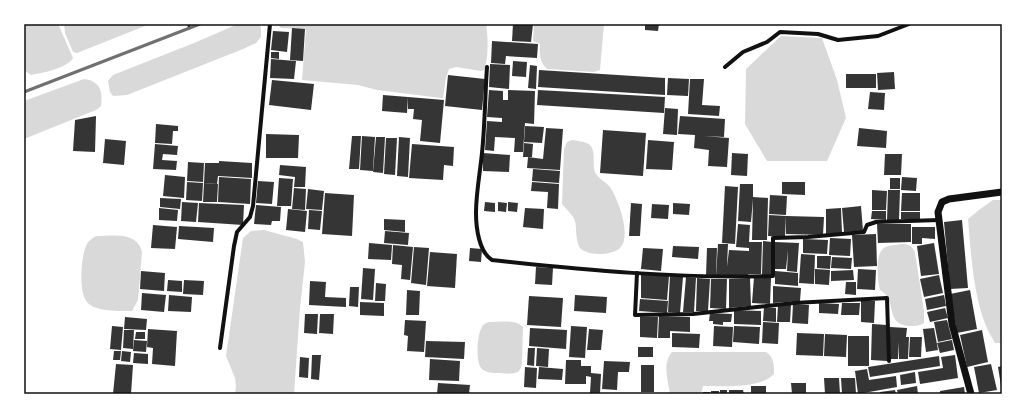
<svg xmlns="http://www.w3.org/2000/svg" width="1026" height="418" font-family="Helvetica,sans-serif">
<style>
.water{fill:#d9d9d9}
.building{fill:#353535}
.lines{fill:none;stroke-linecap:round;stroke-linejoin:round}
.path{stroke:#111;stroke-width:2.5}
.minor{stroke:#111;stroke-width:4}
.tertiary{stroke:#111;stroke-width:7}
.rail{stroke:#707070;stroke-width:3}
.neatline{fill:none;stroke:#111;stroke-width:1.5}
</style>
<rect width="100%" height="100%" fill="#fff"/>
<g class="water">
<path d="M 24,24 L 60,24 L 59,26 L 73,58 C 68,68 42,73 31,75 L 24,70 Z"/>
<path d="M 64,24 L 150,24 L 77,53 L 73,52 L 65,33 Z"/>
<path d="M 238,24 L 258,24 L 261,27 L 261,37 L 256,43 L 243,49 L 127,95 L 113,96 L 110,92 L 108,81 L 113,75 L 194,43 Z"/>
<path d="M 277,24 L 486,24 C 488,36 489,58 484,70 L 481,71 L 456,67 L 449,69 L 446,78 L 443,98 L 441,98 L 377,90 L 358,85 L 302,80 L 306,30 L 305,29 L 281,28 Z"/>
<path d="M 534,24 L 604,24 L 600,70 L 594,72 L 547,69 C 540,63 539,53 540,44 L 533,41 Z"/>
<path d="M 781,36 L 822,38 L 837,80 L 846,118 L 827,161 L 767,161 L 745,124 L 746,69 Z"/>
<path d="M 84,79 C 100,81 103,91 101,106 L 96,110 L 24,139 L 24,101 Z"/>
<path d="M 572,140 C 577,141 586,141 590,145 C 597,153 591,166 596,174 C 600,180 606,182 610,187 C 618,199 632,236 620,248 C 616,252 606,254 600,254 C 594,254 585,253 580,248 C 575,240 577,229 575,221 C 573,215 566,209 562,204 L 564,149 L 567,142 Z"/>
<path d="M 993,200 L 1002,200 L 1002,343 L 995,343 C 992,337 988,332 986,326 C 973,294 971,253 968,219 L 979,210 Z"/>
<path d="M 264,230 L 297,239 L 303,242 L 305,262 L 300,308 L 294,394 L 235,394 L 236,386 L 235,378 L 226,356 L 243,238 L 251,231 Z"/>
<path d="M 96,236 C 113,236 137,231 142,252 L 138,300 L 132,311 C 120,311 95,312 87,302 C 78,291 81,255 87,244 C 88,241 93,238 96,236 Z"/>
<path d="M 902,244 C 909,244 913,246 915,253 L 924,311 L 924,323 C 919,326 915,326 909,326 C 884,324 898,300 880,290 C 878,280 874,255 884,248 C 888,245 897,245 902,244 Z"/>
<path d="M 489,322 C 499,322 516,319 523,327 L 522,363 L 521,368 L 518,372 C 513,374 506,374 500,373 C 494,373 486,373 482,369 C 475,363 477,334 482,327 C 483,324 486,323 489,322 Z"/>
<path d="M 672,352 L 766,352 C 774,357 774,365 774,374 C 761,389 722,386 703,386 L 701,394 L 670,394 C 668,380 662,364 672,352 Z"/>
</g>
<g class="building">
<path d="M 513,24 L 533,24 L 531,42 L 512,41 Z"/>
<path d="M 645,24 L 659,24 L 658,31 L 645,30 Z"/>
<path d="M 292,28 L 305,29 L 303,61 L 290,60 Z"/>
<path d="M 273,31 L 289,32 L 287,52 L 271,50 Z"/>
<path d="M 492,41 L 538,44 L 537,58 L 506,56 L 505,64 L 491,63 Z"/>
<path d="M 271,52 L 279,52 L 279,59 L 271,58 Z"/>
<path d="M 271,59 L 296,61 L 294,79 L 270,78 Z"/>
<path d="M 513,61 L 527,62 L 526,77 L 512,76 Z"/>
<path d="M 490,64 L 510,65 L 509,89 L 489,87 Z"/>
<path d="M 530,65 L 537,66 L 536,89 L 528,88 Z"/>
<path d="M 539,70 L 665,78 L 665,95 L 538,87 Z"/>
<path d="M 894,72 L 895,89 L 878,90 L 877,73 Z"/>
<rect x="846" y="74" width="30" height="14"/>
<path d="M 448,75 L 485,79 L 482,110 L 445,106 Z"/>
<path d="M 668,78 L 689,79 L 688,96 L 667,95 Z"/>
<path d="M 690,79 L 704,79 L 702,105 L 720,106 L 719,116 L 688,114 Z"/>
<path d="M 272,80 L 314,84 L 311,110 L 269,105 Z"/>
<path d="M 489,90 L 503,91 L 503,100 L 508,100 L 508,90 L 535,91 L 534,124 L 525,123 L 523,152 L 514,152 L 515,138 L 495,137 L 494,151 L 485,150 L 487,121 L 502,122 L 502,118 L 487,117 Z"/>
<path d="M 538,90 L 665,97 L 664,113 L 537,105 Z"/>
<path d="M 870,92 L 885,93 L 884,110 L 868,109 Z"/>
<path d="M 383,95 L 408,97 L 407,113 L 382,111 Z"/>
<path d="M 408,97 L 444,100 L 440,143 L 420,141 L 422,120 L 413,119 L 414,109 L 408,109 Z"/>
<path d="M 665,108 L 678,109 L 677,135 L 663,134 Z"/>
<path d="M 96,116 L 95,152 L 73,151 L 75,120 Z"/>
<path d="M 680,116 L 725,119 L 724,137 L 704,136 L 729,138 L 727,167 L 708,166 L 709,150 L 694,148 L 695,135 L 678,134 Z"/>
<path d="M 156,124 L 178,126 L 178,131 L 173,131 L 172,144 L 155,143 Z"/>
<path d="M 525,126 L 544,127 L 542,143 L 524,142 Z"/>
<path d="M 546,128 L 563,129 L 560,170 L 527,168 L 528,157 L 543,159 Z"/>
<path d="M 859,128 L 887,131 L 886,148 L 857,146 Z"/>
<path d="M 603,130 L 646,133 L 643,176 L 600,173 Z"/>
<path d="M 266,134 L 299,135 L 298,158 L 266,158 Z"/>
<path d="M 352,136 L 361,136 L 359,169 L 349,169 Z"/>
<path d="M 362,136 L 375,137 L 373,171 L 360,170 Z"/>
<path d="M 376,137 L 385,137 L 383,173 L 373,172 Z"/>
<path d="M 399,137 L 410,138 L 408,177 L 397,176 Z"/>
<path d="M 386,138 L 397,138 L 395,175 L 384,174 Z"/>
<path d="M 105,139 L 126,141 L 124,165 L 103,163 Z"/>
<path d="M 648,140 L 674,142 L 672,170 L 646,169 Z"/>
<path d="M 524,143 L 533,144 L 532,157 L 523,157 Z"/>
<path d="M 155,144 L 178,146 L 177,155 L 163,154 L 162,160 L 177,161 L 176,170 L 153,169 Z"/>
<path d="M 412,144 L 454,147 L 453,166 L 444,165 L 443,180 L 409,178 Z"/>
<path d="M 483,153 L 510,155 L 509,172 L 483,171 Z"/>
<path d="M 732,153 L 748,154 L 747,176 L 731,175 Z"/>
<path d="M 885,154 L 902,154 L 901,175 L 884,175 Z"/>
<path d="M 219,161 L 252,163 L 252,178 L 218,176 L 217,184 L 204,183 L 205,163 L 219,163 L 219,174 Z"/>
<path d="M 188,162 L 204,163 L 203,182 L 187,181 Z"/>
<path d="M 280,165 L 306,167 L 305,187 L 294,187 L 295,177 L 279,175 Z"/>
<path d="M 533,169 L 560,171 L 559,183 L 532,181 Z"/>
<path d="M 165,175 L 185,177 L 184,198 L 163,196 Z"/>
<path d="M 219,177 L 251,179 L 250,204 L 218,202 Z"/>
<path d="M 902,177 L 917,178 L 916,191 L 901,190 Z"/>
<path d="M 279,178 L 293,179 L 291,206 L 277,206 Z"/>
<rect x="890" y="178" width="10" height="11"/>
<path d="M 258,181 L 274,182 L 272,204 L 256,203 Z"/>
<path d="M 187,182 L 203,183 L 202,201 L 186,200 Z"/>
<path d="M 532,182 L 559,184 L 558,209 L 547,208 L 548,192 L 531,191 Z"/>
<path d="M 782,182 L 805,182 L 805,195 L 782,194 Z"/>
<path d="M 204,183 L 218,184 L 217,202 L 203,202 Z"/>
<path d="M 740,184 L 753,184 L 753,197 L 768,198 L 767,240 L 752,240 L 753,199 L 751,222 L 738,221 Z"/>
<path d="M 725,186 L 738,187 L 735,244 L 722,243 Z"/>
<path d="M 294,188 L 306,189 L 305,210 L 292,209 Z"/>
<path d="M 308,189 L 324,191 L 322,210 L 306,209 Z"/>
<path d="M 872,190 L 887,191 L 886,210 L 872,210 Z"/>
<path d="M 888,190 L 900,190 L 899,220 L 887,220 Z"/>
<path d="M 325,193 L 354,195 L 352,236 L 322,234 Z"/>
<path d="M 902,193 L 920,193 L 920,211 L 901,211 Z"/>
<path d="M 770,195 L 787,196 L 786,215 L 769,214 Z"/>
<path d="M 160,198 L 181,199 L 180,209 L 160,207 Z"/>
<path d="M 182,202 L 198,203 L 196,222 L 181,221 Z"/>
<path d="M 485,202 L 495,203 L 495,212 L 484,211 Z"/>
<path d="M 498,202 L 507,203 L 506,212 L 498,211 Z"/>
<path d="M 508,202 L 518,203 L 517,212 L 508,211 Z"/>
<path d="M 199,203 L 244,205 L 243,225 L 198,222 Z"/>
<path d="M 631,203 L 642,204 L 640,236 L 629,236 Z"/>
<path d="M 673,203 L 690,204 L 689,215 L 673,214 Z"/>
<path d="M 652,204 L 669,205 L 668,219 L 651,218 Z"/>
<path d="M 256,205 L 281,207 L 280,221 L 272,221 L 271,225 L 254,224 Z"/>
<path d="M 861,206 L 863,231 L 844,232 L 842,208 Z"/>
<path d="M 159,208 L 178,210 L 177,221 L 159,220 Z"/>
<path d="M 525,208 L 544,209 L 543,229 L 523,227 Z"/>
<path d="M 841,208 L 842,233 L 826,234 L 826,209 Z"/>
<path d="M 288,209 L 307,211 L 305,232 L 286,230 Z"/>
<path d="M 309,210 L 322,211 L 320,230 L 308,229 Z"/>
<path d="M 872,211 L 886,211 L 886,220 L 871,219 Z"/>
<path d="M 901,212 L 920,212 L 920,220 L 901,219 Z"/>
<path d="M 769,215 L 786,216 L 785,237 L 768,236 Z"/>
<path d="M 786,216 L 824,217 L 823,235 L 786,234 Z"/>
<path d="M 384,219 L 405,220 L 405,232 L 384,230 Z"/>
<path d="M 962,220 L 968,288 L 950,289 L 944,222 Z"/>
<path d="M 738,224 L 750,225 L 749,242 L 762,242 L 761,274 L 748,274 L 748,276 L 716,276 L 718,244 L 728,244 L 727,267 L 729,250 L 749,251 L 749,248 L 736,247 Z"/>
<path d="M 877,224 L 911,224 L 911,242 L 878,243 Z"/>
<path d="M 153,225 L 177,227 L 175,249 L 151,248 Z"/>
<path d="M 179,226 L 214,228 L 213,242 L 178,239 Z"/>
<path d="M 912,227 L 935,227 L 935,239 L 922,238 L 922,244 L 912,244 Z"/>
<path d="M 385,231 L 409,233 L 408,245 L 384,243 Z"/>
<path d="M 876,234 L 877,266 L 854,267 L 852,235 Z"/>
<path d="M 830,238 L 851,239 L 850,256 L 829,255 Z"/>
<path d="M 803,239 L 828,240 L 827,254 L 803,253 Z"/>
<path d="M 763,241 L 772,242 L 771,275 L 762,275 Z"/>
<path d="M 775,242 L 799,243 L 797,272 L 787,271 L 788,250 L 786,269 L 773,269 Z"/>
<path d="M 369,243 L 392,245 L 391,260 L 368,259 Z"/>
<path d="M 934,243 L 939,274 L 921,276 L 917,246 Z"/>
<path d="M 393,245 L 413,247 L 410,280 L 401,279 L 402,265 L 392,264 Z"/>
<path d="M 673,246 L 699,247 L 698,259 L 672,257 Z"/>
<path d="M 414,247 L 429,248 L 426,285 L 411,283 Z"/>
<path d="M 470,248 L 482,249 L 481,262 L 469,261 Z"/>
<path d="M 643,248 L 663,249 L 661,271 L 641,269 Z"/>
<path d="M 707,248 L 717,248 L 716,277 L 706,276 Z"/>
<path d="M 430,252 L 457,254 L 455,288 L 427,286 Z"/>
<path d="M 801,254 L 815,255 L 814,284 L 799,283 Z"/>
<path d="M 817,256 L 831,256 L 830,269 L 817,268 Z"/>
<path d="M 832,257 L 852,258 L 851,269 L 831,268 Z"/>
<path d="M 536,267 L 553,268 L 552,285 L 535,284 Z"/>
<path d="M 363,268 L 375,269 L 373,300 L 361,299 Z"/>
<path d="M 815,269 L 830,270 L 829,285 L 815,284 Z"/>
<path d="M 858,269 L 876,270 L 875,290 L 857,289 Z"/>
<path d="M 853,270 L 854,280 L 831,281 L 831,271 Z"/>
<path d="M 141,271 L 165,273 L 164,291 L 140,289 Z"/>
<path d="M 775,271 L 798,273 L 798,286 L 775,284 Z"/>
<path d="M 641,274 L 669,276 L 667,300 L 641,298 Z"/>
<path d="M 939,275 L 943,293 L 924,297 L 920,279 Z"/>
<path d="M 670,276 L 683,277 L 680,313 L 668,312 Z"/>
<path d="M 686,277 L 696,278 L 694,312 L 683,312 Z"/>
<path d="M 754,277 L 771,278 L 770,304 L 752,303 Z"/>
<path d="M 697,278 L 710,279 L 708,311 L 696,311 Z"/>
<path d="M 750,278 L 751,306 L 729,308 L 729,279 Z"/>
<path d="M 711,279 L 727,279 L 726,309 L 710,308 Z"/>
<path d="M 168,280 L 182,281 L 182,292 L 167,291 Z"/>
<path d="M 184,280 L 204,281 L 203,295 L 183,294 Z"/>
<path d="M 310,281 L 326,282 L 325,297 L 346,298 L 346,307 L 309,305 Z"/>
<path d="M 846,282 L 856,282 L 856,295 L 845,294 Z"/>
<path d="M 376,283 L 386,284 L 385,301 L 375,301 Z"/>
<path d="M 773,286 L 801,288 L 800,301 L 773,303 Z"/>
<path d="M 350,287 L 359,287 L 358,307 L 349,306 Z"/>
<path d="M 407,290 L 420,291 L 419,315 L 406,315 Z"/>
<path d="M 970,290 L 977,329 L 957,333 L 950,294 Z"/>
<path d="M 142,293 L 166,295 L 164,312 L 141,310 Z"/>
<path d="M 169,295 L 192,297 L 191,312 L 168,311 Z"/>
<path d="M 575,295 L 607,297 L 606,313 L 574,311 Z"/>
<path d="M 944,295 L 946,306 L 927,310 L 925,299 Z"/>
<path d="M 529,296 L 563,298 L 561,327 L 527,325 Z"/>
<path d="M 640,299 L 668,301 L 667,313 L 639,311 Z"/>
<path d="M 861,301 L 875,301 L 874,323 L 861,322 Z"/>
<path d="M 360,302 L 384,303 L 384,316 L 360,315 Z"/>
<path d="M 819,303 L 839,304 L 838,314 L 819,313 Z"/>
<path d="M 842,303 L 860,303 L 859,315 L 841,315 Z"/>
<path d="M 793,304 L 809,305 L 808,324 L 792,323 Z"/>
<path d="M 778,305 L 791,305 L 790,322 L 777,322 Z"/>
<path d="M 764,307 L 776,308 L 776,322 L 763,321 Z"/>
<path d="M 945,308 L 948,318 L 930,322 L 927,312 Z"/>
<path d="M 734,310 L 761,311 L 761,325 L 734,324 Z"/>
<path d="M 710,313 L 732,314 L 731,322 L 723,322 L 723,325 L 713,324 L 713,321 L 709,321 Z"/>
<path d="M 305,314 L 318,314 L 317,334 L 304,333 Z"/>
<path d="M 320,314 L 334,314 L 333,334 L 319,333 Z"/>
<path d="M 659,316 L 690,317 L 690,332 L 670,331 L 670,338 L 658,338 Z"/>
<path d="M 125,317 L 147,319 L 146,330 L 124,329 Z"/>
<path d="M 640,317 L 658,317 L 657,338 L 640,337 Z"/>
<path d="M 405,320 L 426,321 L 424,352 L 407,351 L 408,336 L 404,335 Z"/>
<path d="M 947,320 L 952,339 L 938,342 L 934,322 Z"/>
<path d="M 763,322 L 779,323 L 778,344 L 762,343 Z"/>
<path d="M 872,324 L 887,325 L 887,361 L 871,360 Z"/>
<path d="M 112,326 L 123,327 L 121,350 L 110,349 Z"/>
<path d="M 571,326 L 587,327 L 585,358 L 569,357 Z"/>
<path d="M 714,326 L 733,327 L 732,347 L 713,346 Z"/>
<path d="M 734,326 L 760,327 L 759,344 L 733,342 Z"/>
<path d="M 890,327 L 907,328 L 906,337 L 909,337 L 908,359 L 899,359 L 899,342 L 898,359 L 889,359 Z"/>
<path d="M 530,328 L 567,330 L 566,349 L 529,346 Z"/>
<path d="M 934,328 L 938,350 L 926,352 L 923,329 Z"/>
<path d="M 148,329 L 177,331 L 175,366 L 152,364 L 153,348 L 147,347 Z"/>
<path d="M 589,329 L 603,330 L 601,350 L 587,350 Z"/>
<path d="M 124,330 L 134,330 L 133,349 L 123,348 Z"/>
<path d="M 982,330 L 988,362 L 967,367 L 960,335 Z"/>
<path d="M 136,332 L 145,332 L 145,339 L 135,339 Z"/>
<path d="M 672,333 L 700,334 L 699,348 L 672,347 Z"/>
<path d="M 797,333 L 824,334 L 823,356 L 796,355 Z"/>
<path d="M 825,334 L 847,335 L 846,357 L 824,356 Z"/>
<rect x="848" y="336" width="21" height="30"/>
<path d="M 910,337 L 922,337 L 921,357 L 909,357 Z"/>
<path d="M 134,340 L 147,341 L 146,352 L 133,351 Z"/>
<path d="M 952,340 L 954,350 L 940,353 L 937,343 Z"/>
<path d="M 426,341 L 465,342 L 464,359 L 425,357 Z"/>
<rect x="638" y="347" width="15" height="10"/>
<path d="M 528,348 L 535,348 L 534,366 L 527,365 Z"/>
<path d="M 537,348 L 549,349 L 548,367 L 536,366 Z"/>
<path d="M 114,351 L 121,351 L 120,360 L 113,360 Z"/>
<path d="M 122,351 L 131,352 L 130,362 L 121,361 Z"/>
<path d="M 134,353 L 148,354 L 148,364 L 133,363 Z"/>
<path d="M 312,355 L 321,355 L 319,380 L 311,379 Z"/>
<path d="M 955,355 L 958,378 L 920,384 L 918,372 L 943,368 L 941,357 Z"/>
<path d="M 939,356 L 940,366 L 870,377 L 868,367 Z"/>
<path d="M 300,357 L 309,358 L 308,378 L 299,377 Z"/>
<path d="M 430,359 L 460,361 L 459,381 L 429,380 Z"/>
<path d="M 566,360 L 581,360 L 581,366 L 591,366 L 591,373 L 601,374 L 600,394 L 590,393 L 591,377 L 586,376 L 586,384 L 565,384 Z"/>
<path d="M 604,361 L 630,362 L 629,372 L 618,372 L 617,390 L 602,389 Z"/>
<path d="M 116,364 L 133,365 L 131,394 L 113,394 Z"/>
<path d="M 991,364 L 997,390 L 979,393 L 974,367 Z"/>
<rect x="641" y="365" width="13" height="27"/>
<path d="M 1002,366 L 1002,386 L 1001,386 L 998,367 Z"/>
<path d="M 525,367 L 537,368 L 536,388 L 524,387 Z"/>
<path d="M 539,367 L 563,369 L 562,380 L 538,379 Z"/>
<path d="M 867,369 L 869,380 L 896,376 L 897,387 L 858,394 L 855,371 Z"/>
<path d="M 915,372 L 916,383 L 901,385 L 900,375 Z"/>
<path d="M 824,378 L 839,378 L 840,394 L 825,394 Z"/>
<path d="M 841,378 L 855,378 L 856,394 L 842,394 Z"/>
<path d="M 438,383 L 470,385 L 469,394 L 437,394 Z"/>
<path d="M 791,383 L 806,383 L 806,394 L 792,394 Z"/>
<rect x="751" y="386" width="15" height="8"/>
<path d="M 917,386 L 918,394 L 898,394 L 897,390 Z"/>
<path d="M 964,387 L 965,394 L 940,394 L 940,391 Z"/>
<rect x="720" y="390" width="7" height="4"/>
<path d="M 729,390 L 743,390 L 744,394 L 729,394 Z"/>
<path d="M 895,390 L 896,394 L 881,394 L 880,392 Z"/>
<rect x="711" y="391" width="8" height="3"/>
<rect x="703" y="392" width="7" height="2"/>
</g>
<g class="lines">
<path class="path" d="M 189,24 L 189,28"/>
<g class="minor">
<path d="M 487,67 C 485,96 485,124 482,153 C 480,173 476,193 476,213 C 476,228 479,252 492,260 C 585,270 679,279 773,276 L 773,238 L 808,237 L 864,232 L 867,225 L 876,222 L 940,220"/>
<path d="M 725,67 L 743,52 L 767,42 L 780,32 L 818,34 L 838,40 L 878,36 L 909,24"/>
<path d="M 637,273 L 635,315 L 693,314 L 794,303 L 887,298 L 889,361"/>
<path d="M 220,348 L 234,246 L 237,232 L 250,217 L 253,206 L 270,24"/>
</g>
<path class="tertiary" d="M 971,394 L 952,324 L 938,212 L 942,202 L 949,199 L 1002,192"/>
<path class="rail" d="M 24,92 L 200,24"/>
</g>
<rect width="1026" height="418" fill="none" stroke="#ffffff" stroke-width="50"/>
<rect x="25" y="25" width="976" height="368" class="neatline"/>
</svg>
